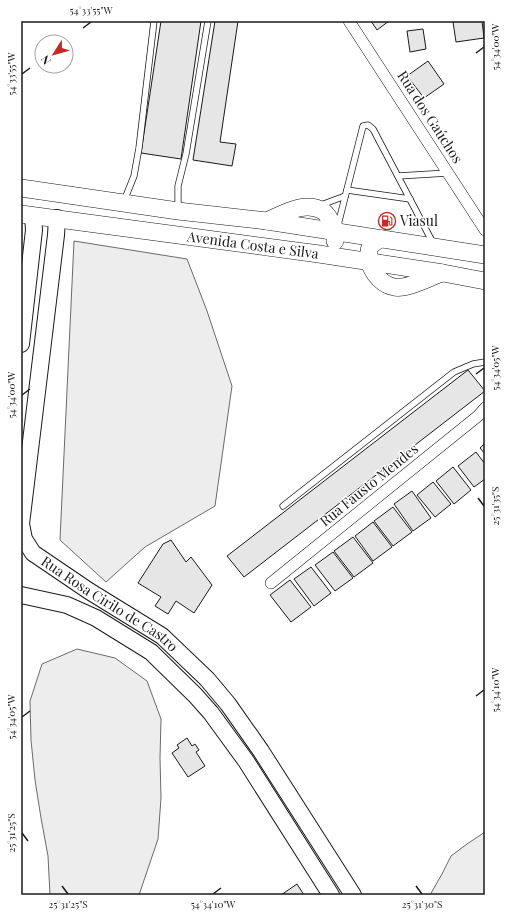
<svg xmlns="http://www.w3.org/2000/svg" width="506" height="916" font-family="'Playfair Display',serif">
<style>
.green{fill:#ededed;stroke:#6a6a6a}
.building{fill:#e6e6e6;stroke:#1a1a1a}
.lines{fill:none;stroke-linecap:round;stroke-linejoin:round}
.service-casing{stroke:#1a1a1a;stroke-width:7}
.minor-casing{stroke:#1a1a1a;stroke-width:12}
.secondary-casing{stroke:#1a1a1a;stroke-width:18}
.primary-casing{stroke:#1a1a1a;stroke-width:18}
.service{stroke:#fff;stroke-width:5.5}
.minor{stroke:#fff;stroke-width:11}
.secondary{stroke:#fff;stroke-width:16}
.primary{stroke:#fff;stroke-width:17}
.ticks{fill:none;stroke:#1a1a1a;stroke-width:1.5}
.labels{text-anchor:middle;stroke-width:3;stroke-linejoin:round;paint-order:stroke}
.street-label{font-size:14px;fill:#1a1a1a;stroke:#fff}
.poi-label{font-size:14px;fill:#1a1a1a;stroke:#fff;text-anchor:start}
.neatline{fill:none;stroke:#1a1a1a;stroke-width:1.5}
.ticks-label{font-size:10px;text-anchor:middle;fill:#1a1a1a}
</style>
<rect width="100%" height="100%" fill="#fff"/>
<g class="green">
<path d="M 74,241 L 187,259 L 207,311 L 232,386 L 215,506 L 145,547 L 106,582 L 60,540 Z"/>
<path d="M 77,649 L 115,658 L 147,681 L 161,719 L 160,758 L 161,798 L 158,839 L 139,895 L 50,895 L 48,856 L 41,818 L 35,780 L 31,740 L 30,701 L 42,664 Z"/>
<path d="M 485,832 L 485,895 L 430,895 L 442,874 L 451,856 L 467,844 Z"/>
</g>
<g class="building">
<path d="M 161,21 L 201,21 L 181,159 L 141,153 Z"/>
<path d="M 215,21 L 238,21 L 220,142 L 236,144 L 232,166 L 193,160 Z"/>
<path d="M 371,21 L 389,21 L 377,30 Z"/>
<path d="M 457,21 L 482,21 L 484,38 L 456,42 L 453,22 Z"/>
<path d="M 423,29 L 426,49 L 410,52 L 407,31 Z"/>
<path d="M 428,61 L 444,84 L 424,98 L 407,76 Z"/>
<path d="M 468,370 L 485,391 L 244,577 L 227,556 Z"/>
<path d="M 485,443 L 485,454 L 480,448 Z"/>
<path d="M 476,452 L 485,464 L 485,479 L 474,487 L 458,466 Z"/>
<path d="M 453,467 L 471,490 L 454,504 L 436,481 Z"/>
<path d="M 433,482 L 451,504 L 435,517 L 417,495 Z"/>
<path d="M 412,491 L 431,518 L 413,531 L 394,504 Z"/>
<path d="M 393,507 L 412,532 L 393,546 L 374,521 Z"/>
<path d="M 373,522 L 392,547 L 373,561 L 355,536 Z"/>
<path d="M 353,537 L 373,563 L 354,577 L 334,551 Z"/>
<path d="M 171,540 L 186,562 L 191,557 L 212,585 L 194,613 L 176,601 L 168,614 L 155,606 L 161,597 L 138,583 L 163,544 Z"/>
<path d="M 333,552 L 353,578 L 335,591 L 315,565 Z"/>
<path d="M 311,567 L 331,593 L 314,606 L 294,579 Z"/>
<path d="M 290,580 L 311,607 L 291,622 L 270,595 Z"/>
<path d="M 187,738 L 192,746 L 195,744 L 199,750 L 196,752 L 205,766 L 188,777 L 172,753 L 179,748 L 177,745 Z"/>
<path d="M 297,884 L 304,895 L 281,895 Z"/>
</g>
<g class="lines">
<g class="service-casing">
<g id="service">
<path d="M 398,176 L 448,173"/>
<path d="M 347,190 L 410,199"/>
<path d="M 124,201 L 134,176 L 139,148 L 154,21"/>
<path d="M 321,205 L 345,196"/>
<path d="M 178,209 L 178,186 L 186,154 L 208,21"/>
<path d="M 338,225 L 363,126 L 368,125 L 373,129 L 433,243"/>
<path d="M 283,506 L 454,372 L 473,364 L 485,362"/>
</g>
</g>
<g class="minor-casing">
<g id="minor">
<path d="M 349,21 L 485,230"/>
<path d="M 271,583 L 478,416 L 485,408"/>
</g>
</g>
<g class="secondary-casing">
<g id="secondary">
<path id="s1" d="M 57,218 L 56,235 L 21,524 L 24,539 L 33,553 L 89,591 L 162,636 L 207,679 L 228,704 L 261,751 L 353,895"/>
<path d="M 21,344 L 34,230 L 33,216"/>
<path d="M 21,595 L 67,605 L 96,618 L 151,652 L 195,695 L 211,713 L 246,761 L 331,895"/>
</g>
</g>
<g class="primary-casing">
<g id="primary">
<path d="M 21,188 L 178,211 L 267,221 L 485,255"/>
<path id="s2" d="M 21,214 L 319,254 L 443,273 L 485,281"/>
<path d="M 267,221 C 283,214 305,200 323,211 C 325,212 327,215 329,218 C 335,225 336,232 335,241"/>
<path d="M 381,239 C 378,240 375,242 373,244 C 370,246 369,249 369,252 C 367,267 379,284 394,287 C 406,290 430,277 442,273"/>
</g>
</g>
<use href="#service" class="service"/>
<use href="#minor" class="minor"/>
<use href="#secondary" class="secondary"/>
<use href="#primary" class="primary"/>
</g>
<path class="ticks" d="M 83,28 L 91,22M 476,53 L 484,47M 22,74 L 30,68M 476,374 L 484,368M 22,395 L 30,389M 478,498 L 484,506M 476,696 L 484,690M 22,717 L 30,711M 22,833 L 28,841M 62,886 L 68,894M 416,886 L 422,894M 213,894 L 221,888"/>
<defs>
<g id="fuel-ring" transform="scale(0.9)"><circle r="9.5" fill="#fff" stroke="#c62828" stroke-width="1.5"/><path d="M-5.5-6h7V0h2V4h1.3V-2.5L3-4.5l.8-.8L6-3V5H2.5V1h-1V6h-7ZM-4.2-4.7v3.2H.2V-4.7Z" fill="#c62828"/></g>
</defs>
<g fill-rule="evenodd">
<use href="#fuel-ring" x="387" y="221"/>
</g>
<g class="labels">
<g class="street-label">
<text transform="translate(430 117) rotate(57)" y="5">Rua dos Gaúchos</text>
<text dy="5" stroke="none"><textPath href="#s2" startOffset="234">Avenida Costa e Silva</textPath></text>
<text transform="translate(369 485) rotate(-39)" y="5">Rua Fausto Mendes</text>
<text dy="5" stroke="none"><textPath href="#s1" startOffset="432">Rua Rosa Cirilo de Castro</textPath></text>
</g>
<g class="poi-label">
<text x="400" y="226">Viasul</text>
</g>
</g>
<rect width="506" height="916" fill="none" stroke="#ffffff" stroke-width="44"/>
<g transform="translate(54 54) rotate(233)"><circle r="19" fill="#ffffff" stroke="#a3a3a3"/>
<path d="M0-3L7 15L0 10L-7 15Z" fill="#c62828"/>
<text y="-6" font-size="11" font-weight="bold" text-anchor="middle" fill="#1a1a1a">N</text>
</g>
<rect x="22" y="22" width="462" height="872" class="neatline"/>
<g class="ticks-label">
<text x="91" y="14">54°33'55"W</text>
<text transform="translate(495 47) rotate(-90)" y="4">54°34'00"W</text>
<text transform="translate(11 74) rotate(-90)" y="4">54°33'55"W</text>
<text transform="translate(495 368) rotate(-90)" y="4">54°34'05"W</text>
<text transform="translate(11 395) rotate(-90)" y="4">54°34'00"W</text>
<text transform="translate(495 506) rotate(-90)" y="4">25°31'35"S</text>
<text transform="translate(495 690) rotate(-90)" y="4">54°34'10"W</text>
<text transform="translate(11 717) rotate(-90)" y="4">54°34'05"W</text>
<text transform="translate(11 833) rotate(-90)" y="4">25°31'25"S</text>
<text x="68" y="908">25°31'25"S</text>
<text x="213" y="908">54°34'10"W</text>
<text x="422" y="908">25°31'30"S</text>
</g>
</svg>
